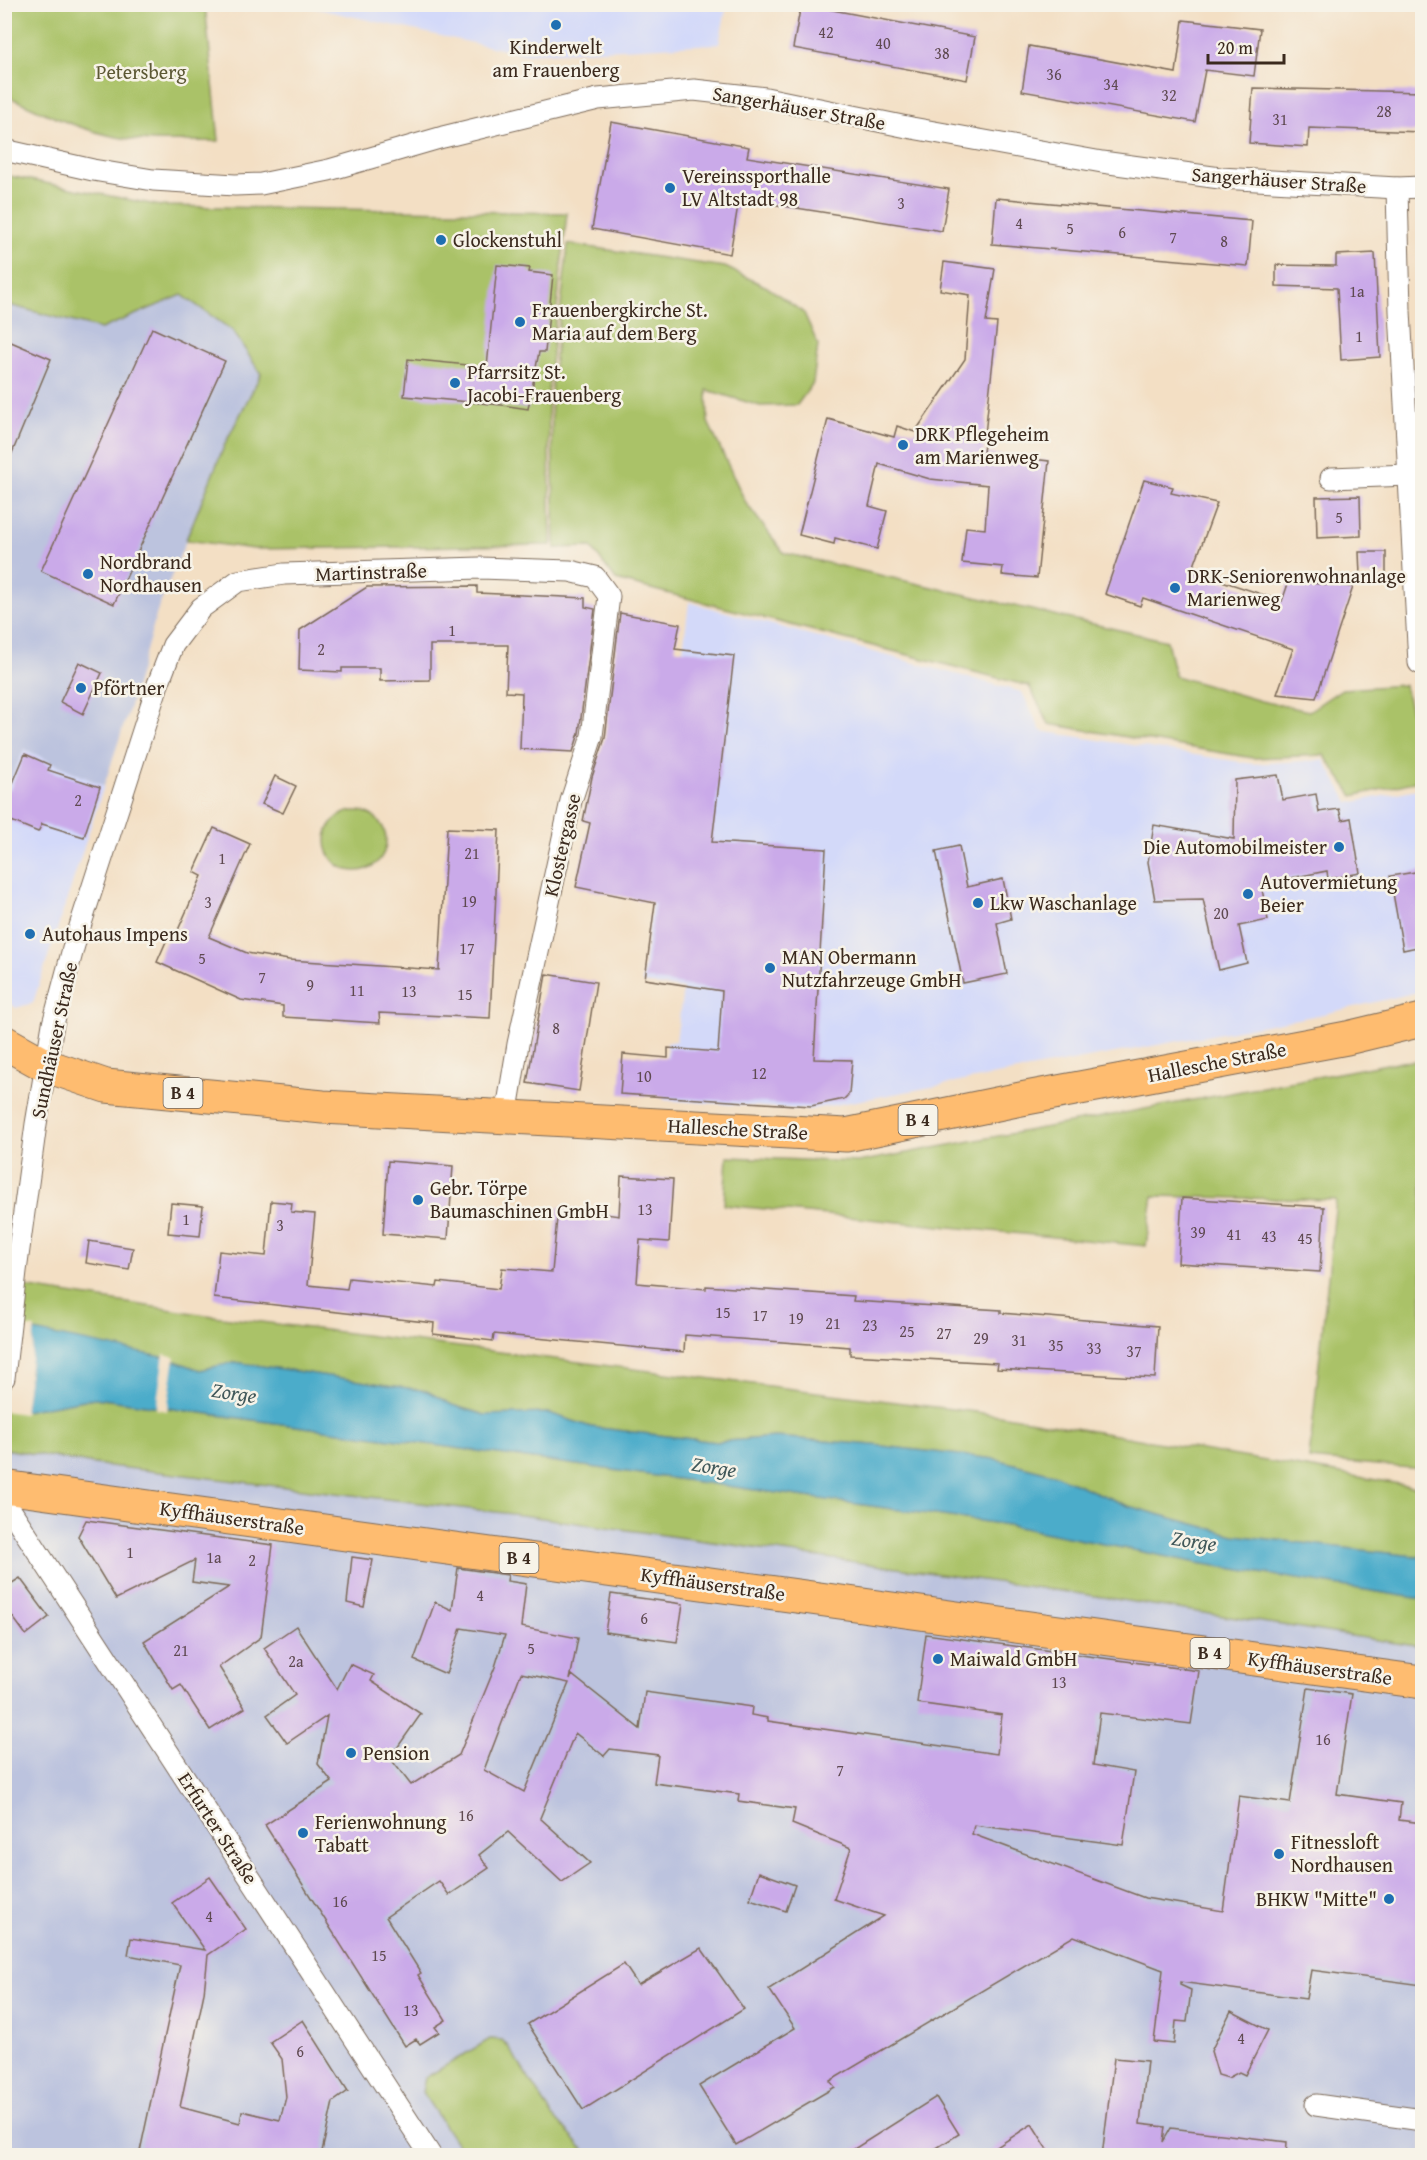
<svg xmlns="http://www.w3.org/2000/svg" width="1427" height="2160" font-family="'Gentium Book Plus',serif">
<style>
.built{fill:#d3d9f9}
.industrial{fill:#bcc3de}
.green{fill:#aac268;stroke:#727643;stroke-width:1.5}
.water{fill:#4bacca;stroke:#436b74;stroke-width:1.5}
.pier{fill:#f3dfc4}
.building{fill:#caaae9;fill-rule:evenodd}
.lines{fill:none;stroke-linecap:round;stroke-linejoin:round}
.street-casing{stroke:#7b6958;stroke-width:23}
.primary-casing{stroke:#7b6958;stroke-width:35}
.street{stroke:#fff;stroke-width:21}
.primary{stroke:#febc70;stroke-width:33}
.rail-casing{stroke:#3b2a1e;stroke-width:7}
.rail{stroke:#f7f3e8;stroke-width:4.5;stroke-dasharray:14;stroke-linecap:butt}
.poi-dot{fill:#1f6fb2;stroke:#f7f3e8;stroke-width:2}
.labels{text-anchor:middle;stroke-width:5;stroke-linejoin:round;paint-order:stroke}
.number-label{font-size:16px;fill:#5f4a51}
.shield{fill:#f7f3e8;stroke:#73665b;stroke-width:1.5}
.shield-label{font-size:18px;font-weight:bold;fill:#3b2a1e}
.poi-label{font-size:20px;fill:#3b2a1e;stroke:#f7f3e8;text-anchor:start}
.park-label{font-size:20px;fill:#5c5834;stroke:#f7f3e8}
.street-label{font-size:20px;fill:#3b2a1e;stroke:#f7f3e8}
.water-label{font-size:21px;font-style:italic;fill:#41585a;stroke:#f7f3e8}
</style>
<rect width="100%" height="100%" fill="#f7f3e8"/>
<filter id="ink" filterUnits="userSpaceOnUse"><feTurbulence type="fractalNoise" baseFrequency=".0167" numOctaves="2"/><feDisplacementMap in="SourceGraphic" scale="12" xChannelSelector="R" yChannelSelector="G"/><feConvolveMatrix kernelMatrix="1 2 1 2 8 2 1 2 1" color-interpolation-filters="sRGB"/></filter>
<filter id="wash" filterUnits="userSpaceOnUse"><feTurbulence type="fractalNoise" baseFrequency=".008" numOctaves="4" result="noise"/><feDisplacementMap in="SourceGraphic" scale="24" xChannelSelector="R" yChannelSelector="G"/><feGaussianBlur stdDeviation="1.35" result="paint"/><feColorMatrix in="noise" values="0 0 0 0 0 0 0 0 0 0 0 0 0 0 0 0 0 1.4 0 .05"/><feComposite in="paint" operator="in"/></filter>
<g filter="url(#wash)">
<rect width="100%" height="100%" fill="#f3dfc4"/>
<g class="built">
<path d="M 300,5 L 727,5 L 719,44 L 523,54 Z"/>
<path d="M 689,602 L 1022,692 L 1041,731 L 1253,764 L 1324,760 L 1349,803 L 1422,788 L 1422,991 L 1324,1014 L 808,1110 L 664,1100 L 667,1043 L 676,1041 L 683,989 L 642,983 Z"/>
<path d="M 24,749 L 104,786 L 33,1003 L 16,1008 L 5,1000 L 4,792 Z"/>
</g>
<g class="industrial">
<path d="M 182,295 L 233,331 L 261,374 L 225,445 L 158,609 L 130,706 L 104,786 L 24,749 L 5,792 L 5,304 L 101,329 Z"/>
<path d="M 4,1449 L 101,1465 L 521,1515 L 1089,1595 L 1422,1647 L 1422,2155 L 5,2155 Z"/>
</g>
<g class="green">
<path d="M 5,4 L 205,5 L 219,141 C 187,141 153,143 122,138 C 81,131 42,112 5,95 Z"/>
<path d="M 10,176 L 161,206 L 567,213 L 548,392 L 551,545 L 254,549 L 186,540 L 225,444 L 261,374 L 233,331 L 182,295 L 101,329 L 5,304 L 4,188 Z"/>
<path d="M 568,244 L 725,267 L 767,287 L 804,313 L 818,345 L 813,383 L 797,405 L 760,406 L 707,390 L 708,422 L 746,503 L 784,553 L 1167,641 L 1175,676 L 1261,701 L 1309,711 L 1342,689 L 1404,685 L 1422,752 L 1422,780 L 1353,796 L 1324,755 L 1253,758 L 1049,724 L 1029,686 L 616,580 L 591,547 L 555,548 L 551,393 Z"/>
<circle cx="356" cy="841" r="30"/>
<path d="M 1420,1061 L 1422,1064 L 1422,1469 L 1309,1459 L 1336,1200 L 1153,1196 L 1146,1246 L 724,1205 L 727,1157 L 858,1162 L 1398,1062 Z"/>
<path d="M 4,1284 L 206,1315 L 999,1415 L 1422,1488 L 1422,1557 L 1234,1535 L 1128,1506 L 1053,1474 L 995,1459 L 873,1445 L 775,1437 L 717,1442 L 591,1427 L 549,1413 L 485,1415 L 452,1405 L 427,1391 L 235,1362 L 200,1370 L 167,1358 L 5,1329 Z"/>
<path d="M 95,1398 L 1008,1525 L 1198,1563 L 1422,1599 L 1422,1647 L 1089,1595 L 521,1515 L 101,1465 L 5,1449 L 4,1408 L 24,1411 Z"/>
<path d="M 490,2039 L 502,2040 L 508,2046 L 552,2115 L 585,2151 L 580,2155 L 464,2155 L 422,2092 L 425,2078 Z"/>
</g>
<path class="water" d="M 34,1331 L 167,1358 L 200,1370 L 235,1362 L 427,1391 L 452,1405 L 485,1415 L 549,1413 L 591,1427 L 717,1442 L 775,1437 L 873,1445 L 995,1459 L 1053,1474 L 1128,1506 L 1234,1535 L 1422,1557 L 1422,1599 L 1198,1563 L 1008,1525 L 95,1398 L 24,1411 Z"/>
<g class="pier">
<path d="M 4,1326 L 35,1328 L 24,1414 L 4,1411 Z"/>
<path d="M 164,1354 L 175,1357 L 167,1411 L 156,1409 Z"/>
</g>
<g id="blocks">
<g class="building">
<path d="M 801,4 L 975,37 L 967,80 L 793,48 Z"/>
<path d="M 1183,20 L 1260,29 L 1254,76 L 1205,70 L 1195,122 L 1022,91 L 1029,46 L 1176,73 Z"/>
<path d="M 1253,88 L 1422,92 L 1422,132 L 1309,128 L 1308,147 L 1249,143 Z"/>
<path d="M 611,122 L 749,147 L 747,157 L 949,189 L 942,231 L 739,199 L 730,254 L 592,229 Z"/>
<path d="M 996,198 L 1252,221 L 1248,266 L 992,244 Z"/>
<path d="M 1375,253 L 1380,357 L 1341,360 L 1337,288 L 1276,286 L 1276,265 L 1336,266 L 1336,255 Z"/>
<path d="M 944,262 L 995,269 L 986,322 L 997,323 L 983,453 L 1049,461 L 1037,578 L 1002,575 L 1003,567 L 962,563 L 966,527 L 985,529 L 988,485 L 930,479 L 879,464 L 869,506 L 887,511 L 877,549 L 835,538 L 834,544 L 799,535 L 828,419 L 894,437 L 897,426 L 915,432 L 965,359 L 970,295 L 940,290 Z"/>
<path d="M 497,265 L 530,268 L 529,272 L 553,275 L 545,352 L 539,352 L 528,409 L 502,405 L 404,396 L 408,359 L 487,367 Z"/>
<path d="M 152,328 L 225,361 L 114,604 L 41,571 Z"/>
<path d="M 4,339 L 51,359 L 5,470 L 4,470 Z"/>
<path d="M 1144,480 L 1173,487 L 1171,493 L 1217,503 L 1192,571 L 1282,601 L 1289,581 L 1353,587 L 1316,698 L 1277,694 L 1293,649 L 1143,598 L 1140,606 L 1105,594 Z"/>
<path d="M 1360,496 L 1361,536 L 1317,538 L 1316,497 Z"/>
<path d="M 1359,552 L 1386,552 L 1386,574 L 1360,575 Z"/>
<path d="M 477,586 L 477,593 L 585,598 L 585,607 L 595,609 L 579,733 L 573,752 L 520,749 L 522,693 L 506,692 L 508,645 L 430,645 L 430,680 L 380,681 L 380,668 L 342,668 L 342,672 L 299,670 L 300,630 L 367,587 Z"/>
<path d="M 620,613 L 680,624 L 675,649 L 734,656 L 712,842 L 826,849 L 814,1059 L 852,1060 L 849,1094 L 844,1099 L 811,1106 L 620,1094 L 623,1054 L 668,1058 L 668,1048 L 718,1052 L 722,991 L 645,979 L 655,903 L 576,887 L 590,823 L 583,821 L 592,777 L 605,738 Z"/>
<path d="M 79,662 L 102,673 L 83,714 L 60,702 Z"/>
<path d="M 25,754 L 50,765 L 48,770 L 100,787 L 84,837 L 42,824 L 38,832 L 4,818 L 4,788 L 10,790 Z"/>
<path d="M 1278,775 L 1283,800 L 1316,794 L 1319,812 L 1339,809 L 1342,820 L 1351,818 L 1360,873 L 1328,879 L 1327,871 L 1261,884 L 1268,920 L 1239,926 L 1247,963 L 1219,970 L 1203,899 L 1155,900 L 1148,862 L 1154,825 L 1234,839 L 1235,780 Z"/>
<path d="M 275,776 L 296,786 L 283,813 L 262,804 Z"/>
<path d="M 214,828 L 250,844 L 209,937 L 247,953 L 289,960 L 439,970 L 447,828 L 499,830 L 490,1018 L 379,1013 L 380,1023 L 283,1017 L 283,1006 L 241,1000 L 157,962 L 168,937 L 174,939 L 202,876 L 194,872 Z"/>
<path d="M 959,846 L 967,887 L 1003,879 L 1011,919 L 997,923 L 1007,974 L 963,983 L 936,851 Z"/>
<path d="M 1422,871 L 1422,946 L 1403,950 L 1390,876 Z"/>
<path d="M 546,974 L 596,982 L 579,1091 L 527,1083 Z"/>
<path d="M 388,1161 L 453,1166 L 448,1239 L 383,1234 Z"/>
<path d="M 621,1176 L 673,1179 L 669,1242 L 640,1240 L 637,1283 L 706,1289 L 706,1286 L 854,1296 L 853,1301 L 1001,1310 L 1001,1313 L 1158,1326 L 1155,1378 L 997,1369 L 998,1363 L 850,1355 L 850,1347 L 685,1335 L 684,1352 L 494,1334 L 493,1341 L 433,1334 L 434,1323 L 214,1298 L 219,1251 L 266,1256 L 271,1201 L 292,1203 L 291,1212 L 315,1214 L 308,1285 L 347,1289 L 349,1278 L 437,1287 L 438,1282 L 499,1289 L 502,1268 L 552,1272 L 558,1207 L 619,1216 Z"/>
<path d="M 1182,1198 L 1324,1207 L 1320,1272 L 1178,1263 Z"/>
<path d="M 171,1203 L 203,1206 L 200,1236 L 168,1233 Z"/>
<path d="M 89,1241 L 133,1248 L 129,1270 L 86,1263 Z"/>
<path d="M 86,1520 L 273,1545 L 261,1637 L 219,1667 L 245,1708 L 210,1730 L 181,1685 L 173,1690 L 144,1641 L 229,1587 L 192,1582 L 195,1560 L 116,1599 L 78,1536 Z"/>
<path d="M 352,1557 L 373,1560 L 364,1607 L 347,1603 Z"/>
<path d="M 458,1568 L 508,1575 L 507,1581 L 526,1584 L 521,1627 L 578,1638 L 570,1680 L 572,1675 L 640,1729 L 645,1692 L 752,1707 L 751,1715 L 768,1718 L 768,1721 L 997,1754 L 1002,1715 L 917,1703 L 926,1634 L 1199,1671 L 1191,1724 L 1100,1713 L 1093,1765 L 1134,1772 L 1123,1845 L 974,1825 L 972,1834 L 1145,1898 L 1223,1911 L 1239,1796 L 1290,1803 L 1308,1688 L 1352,1694 L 1337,1794 L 1401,1803 L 1399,1820 L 1422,1823 L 1422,1985 L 1311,1970 L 1306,1999 L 1180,1982 L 1180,1985 L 1191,1990 L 1187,2022 L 1176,2021 L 1174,2044 L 1154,2042 L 1163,1970 L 1074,1936 L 830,2081 L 835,2087 L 736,2145 L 699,2086 L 795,2028 L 769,1989 L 884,1916 L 834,1899 L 851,1848 L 792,1824 L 795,1809 L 738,1801 L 739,1794 L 654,1783 L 658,1755 L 610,1749 L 604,1756 L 575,1733 L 540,1818 L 590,1863 L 562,1882 L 508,1832 L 479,1855 L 489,1868 L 449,1895 L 439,1881 L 386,1917 L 421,1973 L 418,1975 L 446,2020 L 435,2027 L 439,2032 L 420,2044 L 416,2039 L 405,2046 L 265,1825 L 332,1782 L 318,1764 L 327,1716 L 287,1743 L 267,1715 L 295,1695 L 264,1648 L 296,1626 L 337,1689 L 350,1664 L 374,1675 L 371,1681 L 421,1714 L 390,1758 L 411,1785 L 459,1755 L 495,1667 L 505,1635 L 461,1628 L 446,1674 L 414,1660 L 435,1602 L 452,1610 ZM 521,1673 L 569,1683 L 524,1792 L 484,1770 Z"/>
<path d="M 20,1578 L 49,1617 L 26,1635 L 4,1605 L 4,1588 Z"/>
<path d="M 611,1594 L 683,1604 L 677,1642 L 605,1632 Z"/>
<path d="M 759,1872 L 795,1885 L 786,1911 L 750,1899 Z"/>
<path d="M 210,1877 L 246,1929 L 208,1955 L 204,1993 L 180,2107 L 240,2123 L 242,2111 L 280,2120 L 286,2097 L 282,2059 L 270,2042 L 303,2020 L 348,2091 L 333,2102 L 321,2156 L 139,2156 L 180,1965 L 128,1955 L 131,1938 L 205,1950 L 172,1903 Z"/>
<path d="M 701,1948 L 744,2009 L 583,2110 L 528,2024 L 624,1964 L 638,1985 Z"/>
<path d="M 1231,2011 L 1268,2030 L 1245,2075 L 1239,2072 L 1228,2078 L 1218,2075 L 1211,2051 Z"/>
<path d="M 1114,2058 L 1147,2061 L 1140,2124 L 1165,2127 L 1163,2142 L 1171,2128 L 1287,2142 L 1286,2156 L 1102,2156 Z"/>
<path d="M 936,2097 L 959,2134 L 924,2156 L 843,2156 Z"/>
<path d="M 1032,2124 L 1052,2156 L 983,2156 Z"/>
</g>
</g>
</g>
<g filter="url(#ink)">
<use href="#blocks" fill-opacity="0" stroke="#7b6958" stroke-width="1.5"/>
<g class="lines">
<g class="street-casing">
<g id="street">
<path d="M 4,150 L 93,170 L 153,180 L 235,185 L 261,184 L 329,170 L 443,137 L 598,99 L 694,90 L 766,98 L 912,128 L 1102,162 L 1220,178 L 1397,188 L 1422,187"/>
<path d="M 1397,188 L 1400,311 L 1419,663"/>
<path d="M 1331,478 L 1408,475"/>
<path d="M 4,1378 L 16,1271 L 36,1124 L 53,1024 L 74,945 L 158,684 L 173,645 L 201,608 L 238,581 L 284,574 L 480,568 L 570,571 L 595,577 L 609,596 L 592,736 L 571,801 L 518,1044 L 506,1116"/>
<path d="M 4,1500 L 431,2156"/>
<path d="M 1316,2105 L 1422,2120"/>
</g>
</g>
<g class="primary-casing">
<g id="primary">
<path d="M 4,1042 L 47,1066 L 106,1086 L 323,1107 L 846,1135 L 1021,1099 L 1347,1038 L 1422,1020"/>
<path d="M 4,1487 L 1422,1682"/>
</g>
</g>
<use href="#street" class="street"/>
<use href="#primary" class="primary"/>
<g class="rail-casing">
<path id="rail" d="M 964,2156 L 972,2151"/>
</g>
<use href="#rail" class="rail"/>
</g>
</g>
<g class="poi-dot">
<circle cx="556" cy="25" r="6"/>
<circle cx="670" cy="188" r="6"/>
<circle cx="441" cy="240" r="6"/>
<circle cx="520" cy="322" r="6"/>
<circle cx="455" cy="383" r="6"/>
<circle cx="903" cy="445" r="6"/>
<circle cx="88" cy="574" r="6"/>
<circle cx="1175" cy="588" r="6"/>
<circle cx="81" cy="688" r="6"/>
<circle cx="1339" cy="847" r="6"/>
<circle cx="1248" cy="894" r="6"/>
<circle cx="978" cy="903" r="6"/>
<circle cx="30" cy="934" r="6"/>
<circle cx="770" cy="968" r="6"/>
<circle cx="418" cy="1200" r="6"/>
<circle cx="938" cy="1659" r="6"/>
<circle cx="351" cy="1753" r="6"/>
<circle cx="303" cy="1833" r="6"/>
<circle cx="1279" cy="1854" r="6"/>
<circle cx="1389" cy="1899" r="6"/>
</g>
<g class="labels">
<g class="number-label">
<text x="826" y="38">42</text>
<text x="883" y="49">40</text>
<text x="942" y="59">38</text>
<text x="1054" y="80">36</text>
<text x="1111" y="90">34</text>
<text x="1169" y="101">32</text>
<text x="1384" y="117">28</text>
<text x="1280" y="125">31</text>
<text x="901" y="209">3</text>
<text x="1019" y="229">4</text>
<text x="1070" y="234">5</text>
<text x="1122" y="238">6</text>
<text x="1173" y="243">7</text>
<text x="1224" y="247">8</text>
<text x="1357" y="297">1a</text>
<text x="1359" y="342">1</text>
<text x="1339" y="523">5</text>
<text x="452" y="636">1</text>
<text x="321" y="655">2</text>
<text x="78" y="806">2</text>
<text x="472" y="859">21</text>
<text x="222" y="864">1</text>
<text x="469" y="907">19</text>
<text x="208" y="908">3</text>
<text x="1221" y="919">20</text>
<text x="467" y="954">17</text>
<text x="202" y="964">5</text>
<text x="262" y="983">7</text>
<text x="310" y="991">9</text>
<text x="357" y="996">11</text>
<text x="409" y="997">13</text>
<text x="465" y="1000">15</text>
<text x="556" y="1034">8</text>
<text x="759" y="1079">12</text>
<text x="644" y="1082">10</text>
<text x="645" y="1215">13</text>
<text x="186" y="1225">1</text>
<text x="280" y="1231">3</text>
<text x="1198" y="1238">39</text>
<text x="1234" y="1240">41</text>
<text x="1269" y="1242">43</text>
<text x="1305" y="1244">45</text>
<text x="723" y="1318">15</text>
<text x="760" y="1321">17</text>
<text x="796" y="1324">19</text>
<text x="833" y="1329">21</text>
<text x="870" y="1331">23</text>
<text x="907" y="1337">25</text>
<text x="944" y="1339">27</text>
<text x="981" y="1344">29</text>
<text x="1019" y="1346">31</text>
<text x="1056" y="1351">35</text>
<text x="1094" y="1354">33</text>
<text x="1134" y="1357">37</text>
<text x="130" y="1558">1</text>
<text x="214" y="1563">1a</text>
<text x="252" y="1566">2</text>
<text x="480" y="1601">4</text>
<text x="644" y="1624">6</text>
<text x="531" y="1654">5</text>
<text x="181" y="1656">21</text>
<text x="296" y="1667">2a</text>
<text x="1059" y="1688">13</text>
<text x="1323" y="1745">16</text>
<text x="840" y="1776">7</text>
<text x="466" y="1821">16</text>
<text x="340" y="1907">16</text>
<text x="209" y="1922">4</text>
<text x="379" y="1961">15</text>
<text x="411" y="2016">13</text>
<text x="1241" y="2044">4</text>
<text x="300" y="2057">6</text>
</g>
<g class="shield">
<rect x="163.5" y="1078" width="39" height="30" rx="4.5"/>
<rect x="898.5" y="1105" width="39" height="30" rx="4.5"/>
<rect x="499.5" y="1543" width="39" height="30" rx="4.5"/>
<rect x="1190.5" y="1638" width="39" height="30" rx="4.5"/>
</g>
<g class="shield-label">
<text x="183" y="1099">B 4</text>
<text x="918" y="1126">B 4</text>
<text x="519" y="1564">B 4</text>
<text x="1210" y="1659">B 4</text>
</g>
<g class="poi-label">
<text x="556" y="54" text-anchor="middle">Kinderwelt<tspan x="556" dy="23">am Frauenberg</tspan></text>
<text x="682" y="183">Vereinssporthalle<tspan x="682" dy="23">LV Altstadt 98</tspan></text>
<text x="453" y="247">Glockenstuhl</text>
<text x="532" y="317">Frauenbergkirche St.<tspan x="532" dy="23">Maria auf dem Berg</tspan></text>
<text x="467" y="379">Pfarrsitz St.<tspan x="467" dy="23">Jacobi-Frauenberg</tspan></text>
<text x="915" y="441">DRK Pflegeheim<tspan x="915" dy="23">am Marienweg</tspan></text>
<text x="100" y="569">Nordbrand<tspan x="100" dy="23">Nordhausen</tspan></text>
<text x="1187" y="583">DRK-Seniorenwohnanlage<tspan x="1187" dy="23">Marienweg</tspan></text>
<text x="93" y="695">Pförtner</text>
<text x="1327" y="854" text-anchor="end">Die Automobilmeister</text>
<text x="1260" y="889">Autovermietung<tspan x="1260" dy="23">Beier</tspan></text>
<text x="990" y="910">Lkw Waschanlage</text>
<text x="42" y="941">Autohaus Impens</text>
<text x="782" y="964">MAN Obermann<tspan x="782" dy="23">Nutzfahrzeuge GmbH</tspan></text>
<text x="430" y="1195">Gebr. Törpe<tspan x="430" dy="23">Baumaschinen GmbH</tspan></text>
<text x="950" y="1666">Maiwald GmbH</text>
<text x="363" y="1760">Pension</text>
<text x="315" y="1829">Ferienwohnung<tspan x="315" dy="23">Tabatt</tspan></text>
<text x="1291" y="1849">Fitnessloft<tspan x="1291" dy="23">Nordhausen</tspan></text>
<text x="1377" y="1906" text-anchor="end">BHKW "Mitte"</text>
</g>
<g class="park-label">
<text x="141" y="79">Petersberg</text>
</g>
<g class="street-label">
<text transform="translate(799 108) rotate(10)" y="7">Sangerhäuser Straße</text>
<text transform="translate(1279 180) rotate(4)" y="7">Sangerhäuser Straße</text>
<text transform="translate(371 572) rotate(-2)" y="7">Martinstraße</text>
<text transform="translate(562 845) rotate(-77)" y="7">Klostergasse</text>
<text transform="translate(54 1040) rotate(-78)" y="7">Sundhäuser Straße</text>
<text transform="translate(1217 1062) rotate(-11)" y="7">Hallesche Straße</text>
<text transform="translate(738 1129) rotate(3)" y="7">Hallesche Straße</text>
<text transform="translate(232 1518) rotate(8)" y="7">Kyffhäuserstraße</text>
<text transform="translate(713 1584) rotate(8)" y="7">Kyffhäuserstraße</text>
<text transform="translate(1320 1668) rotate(8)" y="7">Kyffhäuserstraße</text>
<text transform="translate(218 1828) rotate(57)" y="7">Erfurter Straße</text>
</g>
<g class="water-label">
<text transform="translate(234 1393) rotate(8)" y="7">Zorge</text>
<text transform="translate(714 1467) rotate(9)" y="7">Zorge</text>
<text transform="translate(1194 1541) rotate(8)" y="7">Zorge</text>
</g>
</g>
<rect width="1427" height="2160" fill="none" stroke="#f7f3e8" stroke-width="24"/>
<path d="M1208 54v9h76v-9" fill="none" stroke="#3b2a1e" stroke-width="3"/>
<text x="1217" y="54" font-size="18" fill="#3b2a1e" stroke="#f7f3e8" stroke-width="4.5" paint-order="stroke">20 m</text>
</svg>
